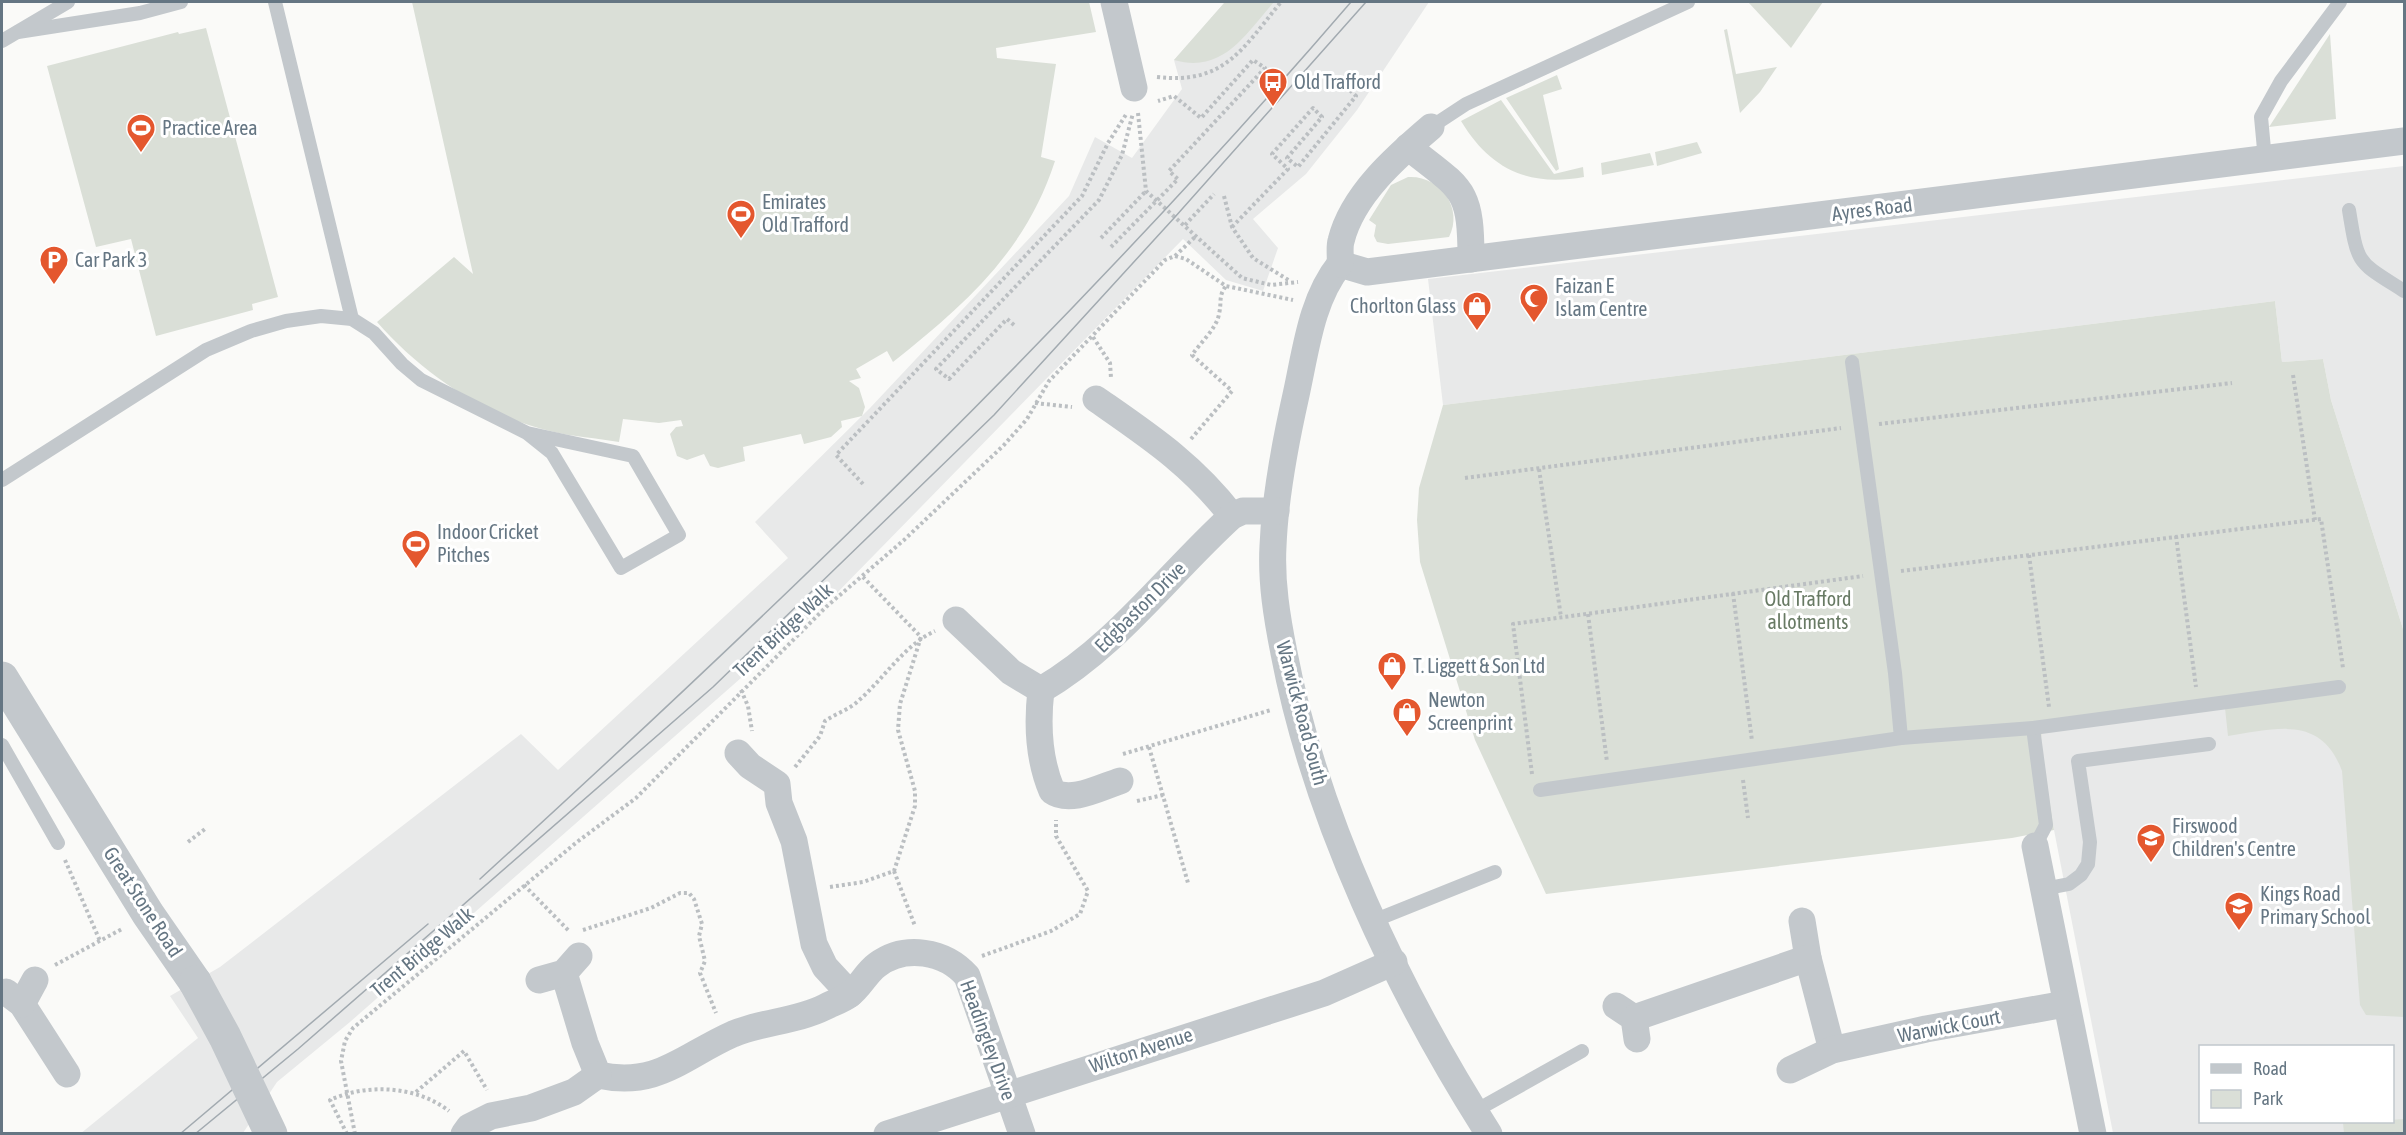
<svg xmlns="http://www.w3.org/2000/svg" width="2406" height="1135" font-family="'Asap Condensed',sans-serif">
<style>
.built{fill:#e8e9e9;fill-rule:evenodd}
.green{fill:#dadfd7}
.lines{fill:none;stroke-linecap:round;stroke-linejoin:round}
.path{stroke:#bbbfc2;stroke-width:4;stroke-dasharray:3 3;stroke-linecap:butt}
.service{stroke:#c3c8cc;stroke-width:14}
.minor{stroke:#c3c8cc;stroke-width:27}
.tertiary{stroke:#c3c8cc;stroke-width:33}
.tram{stroke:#a2aab0;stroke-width:1.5}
.tertiary-bridge{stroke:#c3c8cc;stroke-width:33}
.labels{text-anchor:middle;stroke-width:6;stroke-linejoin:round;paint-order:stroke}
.poi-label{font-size:20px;fill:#657683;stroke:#fff;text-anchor:start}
.street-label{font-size:20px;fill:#657683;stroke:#fff}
.park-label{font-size:20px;fill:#687a64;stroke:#fff}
</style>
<rect width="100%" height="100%" fill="#fafaf8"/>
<g class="built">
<path d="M 1225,2 L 1429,2 L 1357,110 L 1306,174 L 1253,219 L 1278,248 L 1263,291 L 1226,280 L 1183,239 L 833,597 L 350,1022 L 277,1082 L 243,1133 L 80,1134 L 198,1038 L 170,996 L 220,967 L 521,734 L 558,770 L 788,558 L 755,522 L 870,408 L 1069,196 L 1095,137 L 1132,158 L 1182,89 L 1174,60 Z"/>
<path d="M 2404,166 L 2404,632 L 2331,400 L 2323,359 L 2282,362 L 2275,301 L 1443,405 L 1428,279 Z"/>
<path d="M 2404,683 L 2404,1133 L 2113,1133 L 2054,830 L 2041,742 L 2042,732 ZM 2200,1046 L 2392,1046 L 2392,1122 L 2200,1122 Z"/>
</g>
<g class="green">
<path d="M 412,2 L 1089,2 L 1096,32 L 996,48 L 997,58 L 1056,64 L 1041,157 L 1055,161 C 1026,251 965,305 893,362 L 887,351 L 856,369 L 861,378 L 849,381 L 859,388 L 865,407 L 862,416 L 841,421 L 842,427 L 831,437 L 804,444 L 801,434 L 743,447 L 745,461 L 718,468 L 710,466 L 704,454 L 687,460 L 677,456 L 670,434 L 676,427 L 683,426 L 681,420 L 659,423 L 623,419 L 619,442 C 597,438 573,437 550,431 C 483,415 423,374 377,322 L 454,257 L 473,274 Z"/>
<path d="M 1225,2 L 1274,2 C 1245,35 1223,74 1174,60 Z"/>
<path d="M 1748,2 L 1823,2 L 1791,48 Z"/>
<path d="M 206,28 L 278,297 L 252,304 L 253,310 L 156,336 L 131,239 L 96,247 L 47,66 L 178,32 L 179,34 Z"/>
<path d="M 1727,29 L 1736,74 L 1777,67 L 1760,92 L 1740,113 L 1724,30 Z"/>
<path d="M 2330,34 L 2336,119 L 2269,127 Z"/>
<path d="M 1557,75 L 1562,89 L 1543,95 L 1559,169 L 1556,171 L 1506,98 Z"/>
<path d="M 1501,100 L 1554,174 L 1583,167 L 1584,177 C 1528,187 1490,169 1461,121 Z"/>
<path d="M 1697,142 L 1702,153 L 1657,166 L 1655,152 Z"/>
<path d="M 1650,153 L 1654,165 L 1602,175 L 1601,163 Z"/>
<path d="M 1408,177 C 1440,175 1464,208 1449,237 L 1388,244 L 1377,242 L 1374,236 L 1376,225 L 1369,220 L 1391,185 Z"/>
<path d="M 2275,301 L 2282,362 L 2323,359 L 2331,400 L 2404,632 L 2404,1017 L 2366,1015 L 2360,1005 L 2342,771 C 2321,714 2276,729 2228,736 L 2225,708 L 2042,732 L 2041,742 L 2054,830 L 2012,838 L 1546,894 L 1475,740 L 1420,562 L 1417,520 L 1419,488 L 1443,405 Z"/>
<path d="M 2404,1119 L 2404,1133 L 2344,1133 L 2343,1123 Z"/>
</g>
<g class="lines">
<g class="path">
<path d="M 1157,77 C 1225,85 1243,48 1281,2"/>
<path d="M 1138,113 L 1146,191 L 1242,278 L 1271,285 L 1298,282"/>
<path d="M 1224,196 L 1232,227 L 1253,258 L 1290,281"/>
<path d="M 1185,225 L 1214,194"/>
<path d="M 1232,227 L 1288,169 L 1272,154 L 1313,108 L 1322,117 L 1287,158 L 1298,167 L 1356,96 L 1335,76"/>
<path d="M 1101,238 L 1146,191"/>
<path d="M 1111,247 L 1178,179 L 1169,171 L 1265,68 L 1253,60 L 1201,118 L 1174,96 L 1158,101"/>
<path d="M 1175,256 L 1196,236"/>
<path d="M 1014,325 L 1007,319 L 949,379 L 936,369 L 1099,200 L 1122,155 L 1133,113"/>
<path d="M 1093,337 L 1110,363 L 1111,378"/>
<path d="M 2293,375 L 2315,520"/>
<path d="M 1035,403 L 1072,407"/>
<path d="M 1879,424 L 2232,383"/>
<path d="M 1191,439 L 1232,391 L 1192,355 C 1200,343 1217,328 1219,314 C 1222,302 1218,296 1226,286"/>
<path d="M 1539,469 L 1561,617"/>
<path d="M 1465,478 L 1841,428"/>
<path d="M 863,484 L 836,455 L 1082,196 L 1108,143 L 1127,113"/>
<path d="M 2176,536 L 2196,687"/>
<path d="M 2029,555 L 2049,707"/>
<path d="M 1901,571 L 2321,519 L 2343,668"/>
<path d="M 1733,593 L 1752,741"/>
<path d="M 1588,614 L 1607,762"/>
<path d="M 741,690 L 748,706 L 752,731"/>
<path d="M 1149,747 L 1188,883"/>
<path d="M 1123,754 L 1271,710"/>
<path d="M 795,767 L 820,736 L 825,721 C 835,714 848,710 857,702 C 883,680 904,645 935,631"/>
<path d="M 1532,774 L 1513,624 L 1863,576"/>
<path d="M 1743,780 L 1748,818"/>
<path d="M 1137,801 L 1163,795"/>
<path d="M 188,842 L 205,829"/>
<path d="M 65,860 L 100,941"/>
<path d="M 894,871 L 915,926"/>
<path d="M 524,885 L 570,932"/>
<path d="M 830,887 L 863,882 L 894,871 L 915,806 L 915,791 L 898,730 L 900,704 L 921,637 L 863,577"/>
<path d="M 583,930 L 651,908 L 680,893 L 689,893 L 694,899 L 702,924 L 699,936 L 705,961 L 700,973 L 716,1013"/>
<path d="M 982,956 L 1051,931 L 1080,914 L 1088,891 L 1056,836 L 1056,820"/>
<path d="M 55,965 L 122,929"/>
<path d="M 416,1092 L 464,1051 L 487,1090"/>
<path d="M 347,1134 L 330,1100 C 367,1083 417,1086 449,1111"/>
<path d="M 355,1134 L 341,1061 L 345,1041 L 353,1028 L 577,842 L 636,798 L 826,607 L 904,540 L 1004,445 L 1027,419 L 1049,381 L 1165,260 L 1175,256 L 1186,259 L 1226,286 L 1293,300"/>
</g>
<g class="service">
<path d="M 275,2 L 352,319"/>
<path d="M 18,32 L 140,13 L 181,2"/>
<path d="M 2,41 L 68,2"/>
<path d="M 1431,127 L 1466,104 L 1688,2"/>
<path d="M 2265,160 L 2261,117 L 2281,81 L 2340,2"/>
<path d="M 2349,210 C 2358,266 2357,261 2404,291"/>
<path d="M 1852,362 L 1895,673 L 1901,738"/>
<path d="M 2,480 L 206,350 L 251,331 L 286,321 L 321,316 L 352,319 L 374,333 L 402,364 L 421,380 L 527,433 L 633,456 L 679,535 L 621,568 L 552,453 L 527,433"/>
<path d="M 2033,728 L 2046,825 L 2035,846"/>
<path d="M 2,745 L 58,843"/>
<path d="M 1540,790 L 1901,738 L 2033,728 L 2339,687"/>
<path d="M 2043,889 L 2069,884 L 2081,875 L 2088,864 L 2090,842 L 2078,761 L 2209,744"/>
<path d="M 1373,921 L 1495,872"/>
<path d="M 1475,1111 L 1582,1051"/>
</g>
<g class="minor">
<path d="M 1114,2 L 1134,88"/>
<path d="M 1408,147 C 1462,190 1471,187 1471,259"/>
<path d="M 1340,264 L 1367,272 L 2404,141"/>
<path d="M 1340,264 C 1311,300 1306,350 1296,395 C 1285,444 1275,496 1273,546 C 1271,582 1277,618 1284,653 C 1315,817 1399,993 1489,1134"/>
<path d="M 1340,264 C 1341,257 1339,248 1341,241 C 1352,195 1397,156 1431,127"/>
<path d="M 1096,399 C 1149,436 1192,464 1232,516"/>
<path d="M 956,620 L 1011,672 L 1041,690"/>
<path d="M 738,753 L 750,766 L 777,784 L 779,803 L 794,841 L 814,944 L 825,967 L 850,994"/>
<path d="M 1120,781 C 1101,787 1070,804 1052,791 C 1038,758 1037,724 1041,690 C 1117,646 1168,574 1232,516 L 1243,511 L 1276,511"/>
<path d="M 2035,846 L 2093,1134"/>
<path d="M 1802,921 L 1808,958 L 1832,1050"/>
<path d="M 564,973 L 585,1043 L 598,1075 C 658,1088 683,1056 733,1034 C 762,1022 797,1021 825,1007 C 833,1003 842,1000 849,995 C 860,987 866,973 877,965 C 905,944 945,951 967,976 L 1022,1134"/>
<path d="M 539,980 L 564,973 L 579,956"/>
<path d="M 2,993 L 6,992 L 22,1004 L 67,1074"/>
<path d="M 22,1004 L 35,980"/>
<path d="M 1616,1006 L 1634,1018 L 1637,1039"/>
<path d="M 1634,1018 L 1808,958"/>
<path d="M 1790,1070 L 1832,1050 L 1926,1029 L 2065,1004"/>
<path d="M 464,1134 L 469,1127 L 491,1116 L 531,1108 L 574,1092 L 598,1075"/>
<path d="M 887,1134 L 1324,993 L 1394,962"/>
</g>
<path class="tertiary" d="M 2,678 L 148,914 L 195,982"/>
<g class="tram">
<path d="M 480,879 C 785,601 1082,315 1351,2"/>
<path d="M 180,1134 L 428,924"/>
<path d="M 195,1134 L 298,1049 L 713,687 L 994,415 L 1175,217 L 1366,2"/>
</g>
<path class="tertiary-bridge" d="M 195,982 L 225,1037 L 271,1134"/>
</g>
<defs>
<g id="bus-pin" transform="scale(1.5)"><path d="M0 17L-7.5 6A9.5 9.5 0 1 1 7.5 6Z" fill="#e4572e" stroke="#fff"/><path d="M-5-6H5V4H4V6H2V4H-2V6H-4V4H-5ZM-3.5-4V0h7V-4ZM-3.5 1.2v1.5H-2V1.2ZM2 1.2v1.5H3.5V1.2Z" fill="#fff"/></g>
<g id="stadium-pin" transform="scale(1.5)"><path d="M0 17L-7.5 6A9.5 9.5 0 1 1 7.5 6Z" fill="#e4572e" stroke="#fff"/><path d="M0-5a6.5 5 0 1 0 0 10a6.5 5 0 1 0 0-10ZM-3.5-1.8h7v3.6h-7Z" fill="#fff"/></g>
<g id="parking-pin" transform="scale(1.5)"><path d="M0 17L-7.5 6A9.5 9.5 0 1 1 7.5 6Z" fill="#e4572e" stroke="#fff"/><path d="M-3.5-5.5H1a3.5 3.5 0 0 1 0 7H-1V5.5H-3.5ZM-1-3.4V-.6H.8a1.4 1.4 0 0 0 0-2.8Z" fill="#fff"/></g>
<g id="mosque-pin" transform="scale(1.5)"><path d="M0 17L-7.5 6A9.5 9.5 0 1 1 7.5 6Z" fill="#e4572e" stroke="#fff"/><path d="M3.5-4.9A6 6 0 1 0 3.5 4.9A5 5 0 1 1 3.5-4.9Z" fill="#fff"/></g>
<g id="shop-pin" transform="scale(1.5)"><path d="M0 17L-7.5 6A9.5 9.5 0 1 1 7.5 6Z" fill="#e4572e" stroke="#fff"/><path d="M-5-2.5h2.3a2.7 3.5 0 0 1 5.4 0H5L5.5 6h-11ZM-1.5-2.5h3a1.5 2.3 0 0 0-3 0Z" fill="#fff"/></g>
<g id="school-pin" transform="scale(1.5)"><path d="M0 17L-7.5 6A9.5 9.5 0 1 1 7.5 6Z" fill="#e4572e" stroke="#fff"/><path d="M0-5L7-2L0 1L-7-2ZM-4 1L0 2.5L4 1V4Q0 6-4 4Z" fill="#fff"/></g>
</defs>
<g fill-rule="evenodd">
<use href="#bus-pin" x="1273" y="82"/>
<use href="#stadium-pin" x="141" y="128"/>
<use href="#stadium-pin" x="741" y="214"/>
<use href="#parking-pin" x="54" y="260"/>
<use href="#mosque-pin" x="1534" y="298"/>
<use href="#shop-pin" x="1477" y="306"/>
<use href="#stadium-pin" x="416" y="544"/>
<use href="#shop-pin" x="1392" y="666"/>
<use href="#shop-pin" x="1407" y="712"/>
<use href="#school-pin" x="2151" y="838"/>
<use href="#school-pin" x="2239" y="906"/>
</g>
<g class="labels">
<g class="poi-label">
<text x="1294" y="89">Old Trafford</text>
<text x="162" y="135">Practice Area</text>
<text x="762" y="209">Emirates<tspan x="762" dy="23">Old Trafford</tspan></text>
<text x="75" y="267">Car Park 3</text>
<text x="1555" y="293">Faizan E<tspan x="1555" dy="23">Islam Centre</tspan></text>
<text x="1456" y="313" text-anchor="end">Chorlton Glass</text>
<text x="437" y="539">Indoor Cricket<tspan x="437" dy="23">Pitches</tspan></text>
<text x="1413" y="673">T. Liggett &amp; Son Ltd</text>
<text x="1428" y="707">Newton<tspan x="1428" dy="23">Screenprint</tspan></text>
<text x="2172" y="833">Firswood<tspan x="2172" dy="23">Children's Centre</tspan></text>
<text x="2260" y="901">Kings Road<tspan x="2260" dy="23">Primary School</tspan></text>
</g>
<g class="street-label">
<text transform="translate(1872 209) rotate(-7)" y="7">Ayres Road</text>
<text transform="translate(1140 607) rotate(-45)" y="7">Edgbaston Drive</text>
<text transform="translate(783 630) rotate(-43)" y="7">Trent Bridge Walk</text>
<text transform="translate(1302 713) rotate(75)" y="7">Warwick Road South</text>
<text transform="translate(143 902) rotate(57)" y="7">Great Stone Road</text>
<text transform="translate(422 952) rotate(-40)" y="7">Trent Bridge Walk</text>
<text transform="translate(1949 1026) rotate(-11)" y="7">Warwick Court</text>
<text transform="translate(988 1040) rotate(70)" y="7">Headingley Drive</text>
<text transform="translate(1141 1050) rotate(-18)" y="7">Wilton Avenue</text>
</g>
<g class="park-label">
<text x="1808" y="606">Old Trafford<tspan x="1808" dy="23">allotments</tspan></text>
</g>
</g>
<rect width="2406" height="1135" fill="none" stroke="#657683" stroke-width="6"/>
<rect x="2199" y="1045" width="195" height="78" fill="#ffffff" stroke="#c1c8cd" stroke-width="1.5"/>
<rect x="2211" y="1064" width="30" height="9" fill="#c3c8cc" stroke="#c1c8cd" stroke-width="1.5"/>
<text x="2253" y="1075" font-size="18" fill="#657683">Road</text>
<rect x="2211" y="1090" width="30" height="18" fill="#dadfd7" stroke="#c1c8cd" stroke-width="1.5"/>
<text x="2253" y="1105" font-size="18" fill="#657683">Park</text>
</svg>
